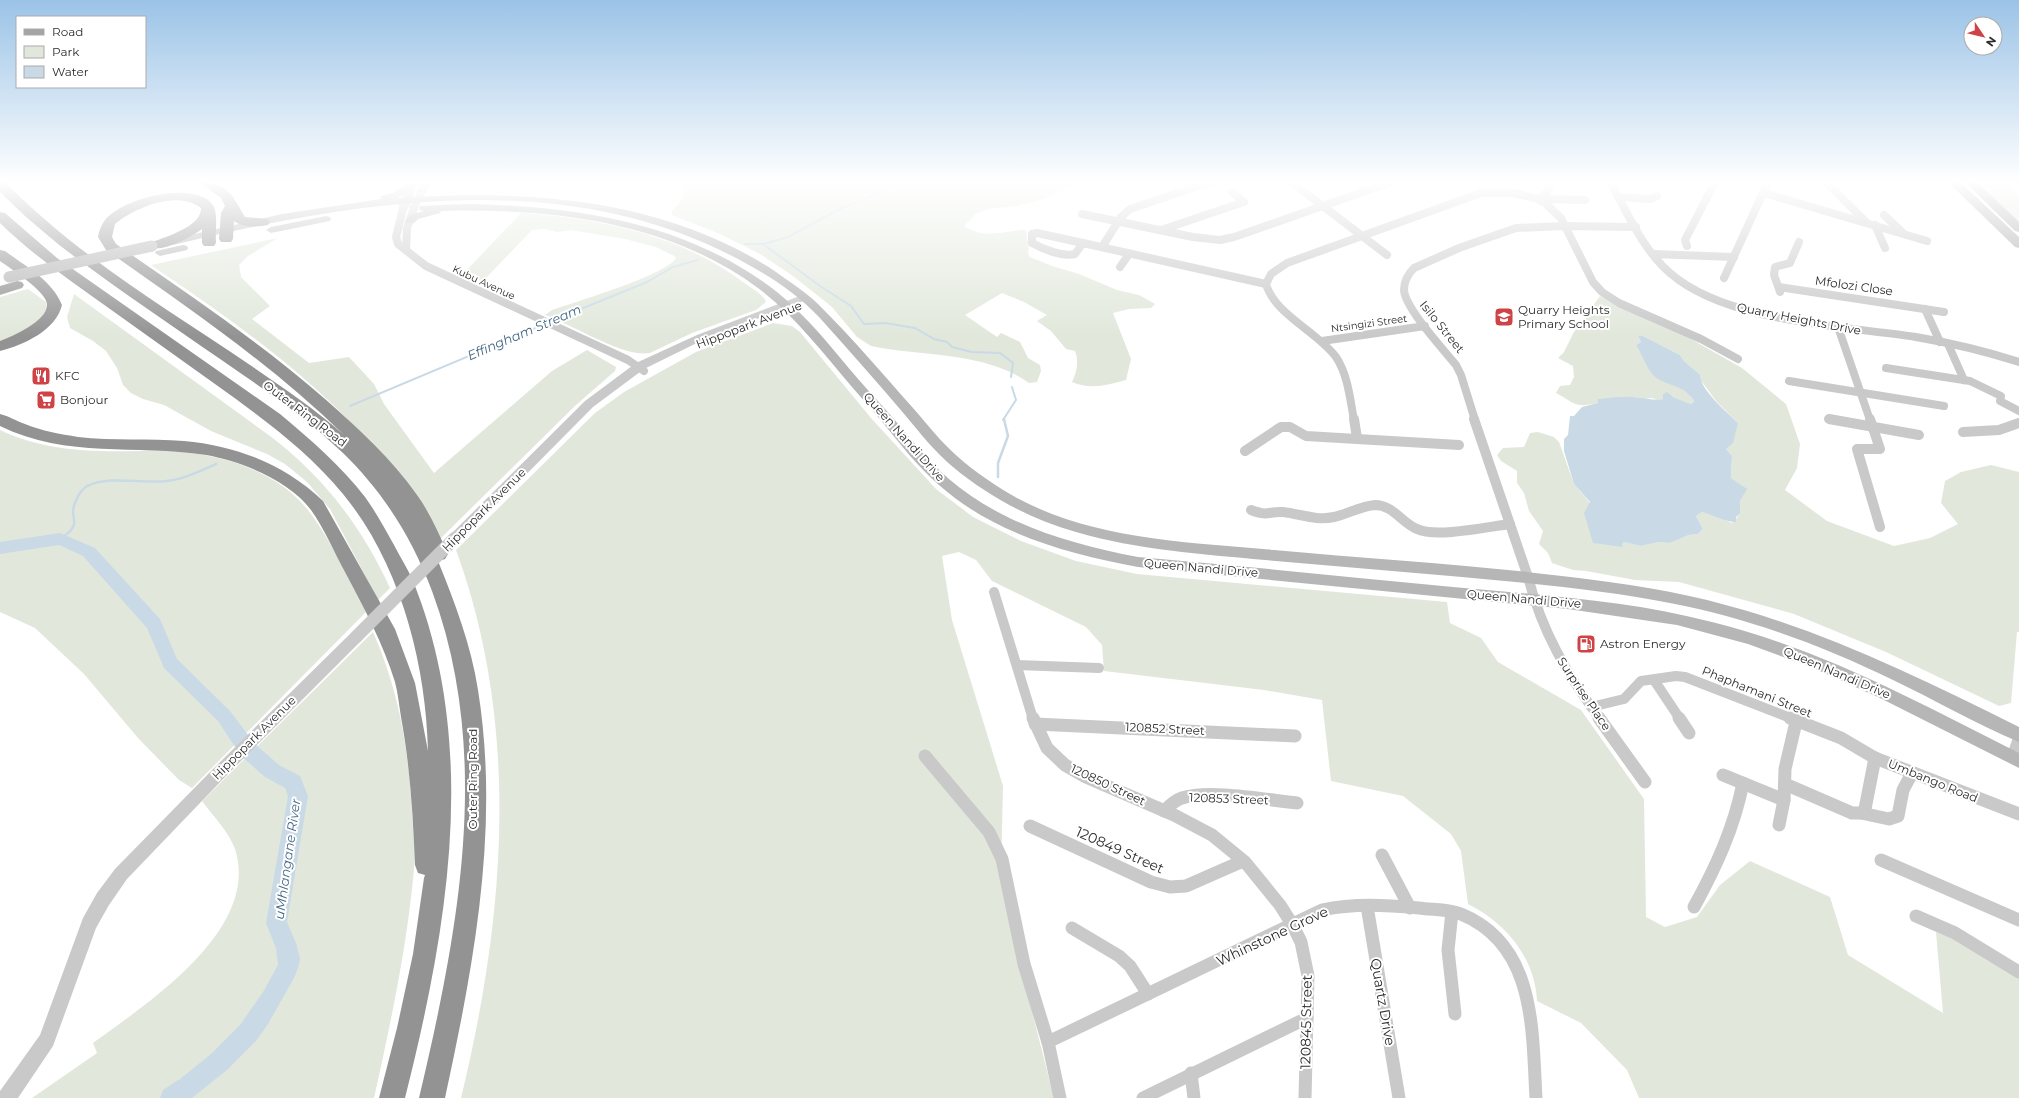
<svg xmlns="http://www.w3.org/2000/svg" width="2019" height="1098" font-family="Montserrat,sans-serif">
<style>
.green{fill:#e1e8db}
.water{fill:#c9d9e6}
.lines{fill:none;stroke-linecap:round;stroke-linejoin:round}
.stream-far1{stroke:#c9d9e6;stroke-width:2}
.stream{stroke:#c9d9e6;stroke-width:2.5}
.river{fill:#c9d9e6;fill-rule:evenodd}
.minor-far2{stroke:#c9c9c9;stroke-width:8}
.minor-far1{stroke:#c9c9c9;stroke-width:10}
.minor{stroke:#c9c9c9;stroke-width:13}
.tertiary{fill:#c9c9c9;fill-rule:evenodd}
.secondary{fill:#b6b6b6;fill-rule:evenodd}
.primary{fill:#a4a4a4;fill-rule:evenodd}
.motorway{fill:#939393;fill-rule:evenodd}
.tertiary-bridge{stroke:#c9c9c9;stroke-width:13}
.secondary-bridge{stroke:#b6b6b6;stroke-width:11}
.labels{text-anchor:middle;stroke-width:4;stroke-linejoin:round;paint-order:stroke}
.far-street-label{font-size:10px;fill:#2c2c2c;stroke:#fff}
.street-label{font-size:12px;fill:#2c2c2c;stroke:#fff}
.poi-label{font-size:12px;fill:#2c2c2c;stroke:#fff;text-anchor:start}
.water-label{font-size:13px;font-style:italic;fill:#446884;stroke:#fff}
.near-street-label{font-size:14px;fill:#2c2c2c;stroke:#fff}
</style>
<rect width="100%" height="100%" fill="#fff"/>
<g class="green">
<path d="M 686,182 L 1098,182 L 1074,185 L 1041,200 L 1016,206 L 988,209 L 976,214 L 964,226 C 987,240 1001,231 1026,230 C 1026,240 1030,244 1028,254 L 1030,257 L 1052,266 L 1079,274 L 1117,290 L 1139,295 L 1155,304 L 1151,308 L 1129,309 L 1113,313 L 1131,359 L 1126,380 C 1108,385 1090,390 1072,382 C 1077,372 1079,361 1075,351 L 1066,349 L 1051,331 L 1037,321 L 1047,315 L 1024,302 L 1002,293 L 965,315 L 997,337 L 1001,333 L 1020,342 L 1028,358 L 1040,365 L 1041,371 L 1037,382 L 1029,383 C 984,351 923,357 871,346 L 857,337 L 832,307 L 793,276 L 760,254 L 720,234 L 672,215 L 672,211 L 683,199 Z"/>
<path d="M 1979,182 L 2006,182 L 2019,194 L 2019,223 Z"/>
<path d="M 521,213 C 598,218 681,235 743,282 C 750,287 764,295 766,302 L 756,310 L 692,333 L 650,353 C 623,358 572,324 545,315 L 552,310 C 572,303 673,273 676,257 L 656,247 L 625,239 L 571,230 L 557,232 L 545,229 L 532,230 L 483,281 L 463,274 Z"/>
<path d="M 278,238 L 248,256 L 239,265 L 241,277 L 270,306 L 252,319 L 309,363 L 349,357 L 374,384 L 384,404 L 434,473 L 552,371 L 587,350 L 616,367 L 615,371 L 576,405 L 440,539 C 418,508 395,471 370,443 C 307,372 229,318 151,265 Z"/>
<path d="M 28,289 L 46,302 C 52,321 13,336 0,343 L 0,297 Z"/>
<path d="M 74,294 L 270,436 C 324,477 362,527 390,588 L 378,600 L 330,509 L 307,482 L 285,464 L 267,454 L 211,431 L 164,405 L 143,399 L 131,393 L 123,385 L 117,368 L 106,351 L 93,341 L 70,328 L 67,317 Z"/>
<path d="M 1600,296 L 1684,335 L 1742,368 L 1786,404 L 1800,444 L 1797,468 L 1785,490 L 1827,521 L 1894,546 L 1930,538 L 1958,524 L 1941,503 L 1945,481 L 1961,472 L 1991,465 L 2019,472 L 2019,632 L 2017,632 L 2011,703 L 1999,706 L 1886,652 L 1794,614 L 1679,582 L 1635,580 L 1586,571 L 1573,570 L 1552,563 L 1548,553 L 1539,544 L 1543,531 L 1529,511 L 1524,493 L 1517,483 L 1517,471 L 1501,461 L 1497,455 L 1503,448 L 1524,447 L 1530,433 L 1538,432 L 1554,437 L 1559,442 L 1574,484 L 1623,542 L 1641,546 L 1659,542 L 1670,543 L 1689,535 L 1698,534 L 1703,529 L 1696,516 L 1702,512 L 1715,515 L 1732,523 L 1740,514 L 1740,501 L 1746,489 L 1731,478 L 1732,456 L 1726,449 L 1738,423 L 1716,401 L 1692,368 L 1684,361 L 1680,355 L 1643,336 L 1638,336 L 1641,342 L 1636,345 L 1667,383 L 1677,386 L 1689,394 L 1694,401 L 1691,404 L 1673,397 L 1657,400 L 1652,398 L 1643,399 L 1635,397 L 1599,399 L 1599,403 C 1573,408 1577,404 1556,393 L 1560,386 L 1570,385 L 1574,377 L 1573,366 L 1558,358 L 1564,352 L 1574,332 Z"/>
<path d="M 773,323 L 792,326 L 800,332 L 871,418 L 936,489 L 973,517 L 1021,541 L 1076,561 L 1137,574 L 1447,602 L 1450,623 L 1481,638 L 1498,662 L 1581,710 L 1644,799 L 1646,917 L 1665,927 L 1697,917 L 1720,885 L 1750,861 L 1830,897 L 1848,955 L 1943,1013 L 1936,932 L 1976,948 L 2019,975 L 2019,1098 L 1639,1098 L 1627,1070 L 1581,1023 L 1537,1001 C 1535,958 1506,923 1468,904 L 1461,851 L 1451,834 L 1403,796 L 1331,781 L 1322,700 L 1264,690 L 1104,671 L 1102,645 L 1086,627 L 992,581 L 976,560 L 959,552 L 942,556 L 952,620 L 1003,786 L 1001,871 L 1025,984 L 1054,1098 L 461,1098 C 505,917 521,728 456,550 L 595,413 L 624,392 L 696,352 Z"/>
<path d="M 0,430 C 43,451 92,452 139,451 C 196,448 270,462 308,510 C 331,540 348,578 366,612 L 192,788 L 179,780 L 138,738 L 84,674 L 35,628 L 0,612 Z"/>
<path d="M 373,632 C 399,690 409,752 412,814 C 413,832 416,851 414,869 C 407,947 391,1022 374,1098 L 32,1098 L 97,1053 L 93,1043 C 146,1004 261,930 235,849 C 229,832 213,816 202,801 Z"/>
</g>
<path class="water" d="M 1638,336 L 1643,336 L 1680,355 L 1684,361 L 1700,375 C 1701,391 1727,412 1738,423 L 1733,443 L 1726,449 L 1732,456 L 1731,478 L 1747,489 L 1740,501 L 1740,514 L 1736,517 L 1736,522 C 1729,523 1710,514 1702,512 L 1696,516 L 1703,529 L 1698,534 L 1689,535 L 1670,543 L 1659,542 L 1641,546 L 1623,542 L 1622,547 L 1593,543 L 1584,513 L 1590,502 L 1574,484 L 1564,451 L 1564,439 L 1568,435 L 1570,416 L 1574,416 L 1582,407 L 1598,403 L 1598,399 C 1610,398 1622,396 1634,397 C 1643,398 1654,401 1663,399 L 1663,394 L 1667,392 L 1673,397 L 1691,404 L 1694,401 C 1683,383 1665,387 1653,375 C 1646,367 1642,354 1636,345 L 1641,342 Z"/>
<g class="lines">
<g class="stream-far1">
<path d="M 745,244 L 763,244 L 820,286 L 851,306 L 864,324 L 885,323 L 915,328 L 934,339 L 947,342 L 952,347 L 972,352 L 1000,353 L 1013,363 L 1011,377"/>
<path d="M 763,244 L 788,237 L 836,211 L 881,192 L 897,182"/>
<path d="M 549,322 L 647,282 L 673,267 L 698,260"/>
<path d="M 350,406 L 545,324"/>
<path d="M 1003,420 L 1016,400 L 1012,387"/>
</g>
<g class="stream">
<path d="M 998,477 L 998,463 L 1008,436 L 1004,419"/>
<path d="M 47,541 C 57,539 71,536 74,524 C 75,521 73,516 73,512 C 73,504 80,490 87,486 C 111,475 141,484 167,481 C 184,479 200,471 216,464"/>
</g>
<path class="river" d="M 60,533 L 95,548 L 160,619 L 177,659 L 230,711 L 255,744 L 279,765 L 300,776 L 308,796 L 287,922 L 296,943 L 300,958 L 299,965 L 294,978 L 268,1024 L 256,1041 L 227,1070 L 192,1098 L 160,1098 L 163,1090 L 180,1079 L 211,1054 L 240,1025 L 263,992 L 278,965 L 276,948 L 266,923 L 288,796 L 285,788 L 265,777 L 241,756 L 218,721 L 164,668 L 147,628 L 83,556 L 59,545 L 0,554 L 0,542 Z"/>
<g class="minor-far2">
<path d="M 1610,182 C 1628,213 1642,249 1670,273 C 1726,322 1843,326 1916,337 C 1951,343 1985,351 2019,362"/>
<path d="M 1826,182 L 1866,222"/>
<path d="M 1294,184 L 1387,255"/>
<path d="M 1232,192 L 1244,202"/>
<path d="M 1764,193 L 1927,241"/>
<path d="M 1619,197 L 1651,199 L 1657,196"/>
<path d="M 1540,199 L 1585,200"/>
<path d="M 1539,200 L 1548,191 L 1550,182"/>
<path d="M 403,209 L 396,237 L 398,244 L 426,266 L 628,360 L 644,371"/>
<path d="M 1082,214 L 1193,237 L 1220,240 L 1234,237 L 1391,182"/>
<path d="M 1884,215 L 1903,233"/>
<path d="M 1875,225 L 1885,248"/>
<path d="M 1161,230 L 1244,202"/>
<path d="M 1037,233 L 1083,243 L 1075,254 C 1062,257 1043,249 1032,243 L 1032,234 Z"/>
<path d="M 1083,243 L 1266,284"/>
<path d="M 1687,246 L 1685,240 L 1715,182"/>
<path d="M 1102,247 L 1121,217 L 1130,209 L 1210,182"/>
<path d="M 406,250 L 407,228 L 414,208"/>
<path d="M 1653,254 L 1734,257"/>
<path d="M 1120,267 L 1129,254"/>
<path d="M 1724,278 L 1768,182"/>
<path d="M 1779,287 L 1944,312"/>
<path d="M 1780,292 L 1774,275 L 1775,267 L 1790,263 L 1799,242"/>
<path d="M 1925,309 L 1940,342"/>
<path d="M 1838,327 L 1870,420"/>
<path d="M 1322,341 L 1425,326"/>
<path d="M 1948,344 L 1964,380"/>
<path d="M 1886,368 L 1970,381 L 2001,396 L 2000,401 L 2019,411"/>
<path d="M 1789,381 L 1944,406"/>
<path d="M 1829,419 L 1832,420"/>
<path d="M 1354,420 C 1350,399 1348,375 1336,357 C 1317,331 1275,315 1266,284 L 1271,274 L 1287,263 L 1481,193 L 1513,193 L 1535,198 L 1545,203 L 1561,218 L 1593,282 L 1602,292 L 1619,303 L 1701,339 L 1738,359"/>
<path d="M 1475,420 L 1461,375 L 1456,365 C 1443,349 1405,308 1404,290 C 1404,281 1408,274 1414,268 L 1459,248 L 1516,228 L 1564,226 L 1636,227"/>
</g>
<g class="minor-far1">
<path d="M 1354,419 L 1357,438"/>
<path d="M 1474,419 L 1528,577 C 1542,632 1567,674 1600,719"/>
<path d="M 1829,419 L 1919,435"/>
<path d="M 1870,419 L 1880,449 L 1857,449 L 1880,527"/>
<path d="M 1963,432 L 1999,430 L 2019,423"/>
<path d="M 1245,451 L 1281,427 L 1290,427 L 1306,436 L 1459,445"/>
<path d="M 1251,510 C 1269,517 1268,511 1283,512 C 1301,514 1316,521 1334,517 C 1348,514 1361,506 1375,505 C 1393,505 1402,523 1417,529 C 1436,538 1487,527 1510,524"/>
<path d="M 994,592 L 1033,719"/>
<path d="M 1017,665 L 1099,668"/>
<path d="M 1654,680 L 1680,719"/>
<path d="M 1591,707 L 1624,699 L 1641,681 L 1676,676 L 1685,677 L 1793,719"/>
</g>
<g class="minor">
<path d="M 1033,718 L 1047,748 L 1065,765 L 1086,777 L 1174,815 L 1212,835 L 1245,862 L 1280,905 L 1292,924 L 1301,942 L 1308,976 L 1305,1098"/>
<path d="M 1599,718 L 1645,782"/>
<path d="M 1679,718 L 1689,733"/>
<path d="M 1790,718 L 1841,738 L 1875,758 L 2019,814"/>
<path d="M 1035,724 L 1295,736"/>
<path d="M 925,756 L 989,832 L 1002,859 L 1024,964 L 1048,1042 L 1060,1098"/>
<path d="M 2013,757 L 2019,740"/>
<path d="M 1723,775 L 1784,800"/>
<path d="M 1785,784 L 1852,813 L 1861,813 L 1865,809 L 1875,758"/>
<path d="M 1164,811 C 1169,806 1175,800 1182,798 C 1209,789 1267,800 1297,803"/>
<path d="M 1861,813 L 1889,819 L 1898,816 L 1903,790 L 1912,773"/>
<path d="M 1779,825 L 1784,800 L 1785,769 L 1796,722"/>
<path d="M 1030,826 L 1151,882 L 1170,887 L 1186,886 L 1243,861"/>
<path d="M 1382,855 L 1410,908"/>
<path d="M 1881,860 L 2019,920"/>
<path d="M 1367,906 L 1399,1098"/>
<path d="M 1694,907 C 1716,867 1734,828 1743,783"/>
<path d="M 1452,912 L 1448,950 L 1455,1014"/>
<path d="M 1916,916 L 1955,933 L 2019,972"/>
<path d="M 1072,928 L 1119,956 L 1130,966 L 1148,994"/>
<path d="M 1048,1042 L 1322,910 C 1354,903 1386,905 1419,908 C 1432,910 1448,909 1461,914 C 1536,945 1532,1029 1536,1098"/>
<path d="M 1191,1073 L 1194,1098"/>
<path d="M 1143,1098 L 1307,1018"/>
</g>
<g class="tertiary">
<path d="M 408,182 L 418,182 L 408,209 L 403,212 L 398,209 Z"/>
<path d="M 422,182 L 431,182 L 417,210 L 411,210 L 409,208 Z"/>
<path d="M 805,294 L 810,297 L 809,299 L 705,339 L 644,369 L 593,407 L 460,541 L 450,541 L 449,538 L 450,535 L 585,401 L 636,363 L 697,335 Z"/>
<path d="M 356,631 L 361,633 L 363,637 L 361,641 L 223,779 L 127,879 L 109,905 L 96,928 L 53,1046 L 18,1098 L 0,1098 L 0,1091 L 40,1035 L 83,918 L 97,893 L 115,869 L 213,769 L 351,633 Z"/>
</g>
<g class="secondary">
<path d="M 413,182 L 417,185 L 416,187 L 397,198 C 527,189 665,198 776,272 C 791,283 806,292 819,305 C 852,338 882,373 913,408 C 927,424 941,442 957,456 C 975,472 996,486 1017,498 C 1095,540 1188,542 1274,550 C 1393,561 1512,567 1630,585 C 1774,606 1890,663 2019,727 L 2019,742 C 1976,724 1935,700 1893,680 C 1823,646 1751,619 1675,604 C 1626,594 1575,588 1526,583 C 1439,574 1352,568 1265,560 C 1202,554 1138,550 1076,532 C 1031,519 989,497 953,467 C 935,452 920,433 905,415 C 877,382 848,349 819,317 C 792,288 755,267 720,250 C 546,167 347,203 168,246 L 163,243 L 168,240 L 282,214 L 381,199 L 381,196 L 393,193 L 408,183 Z"/>
<path d="M 467,204 C 572,206 678,221 765,283 C 802,309 830,346 859,380 C 870,393 882,405 893,418 C 911,439 928,461 949,479 C 1003,525 1071,544 1138,557 C 1243,566 1348,577 1453,587 C 1540,595 1627,600 1712,622 C 1821,649 1920,703 2019,753 L 2019,768 L 1880,698 L 1813,668 L 1748,644 L 1677,625 L 1568,609 L 1138,567 C 1068,554 994,534 939,485 C 918,467 901,445 884,424 C 874,411 862,399 852,387 C 822,352 795,316 758,288 C 668,221 550,208 441,211 L 440,213 L 418,219 L 414,223 L 406,223 L 405,221 L 410,215 L 424,211 L 420,210 L 419,208 L 420,206 Z"/>
<path d="M 326,216 L 330,217 L 331,219 L 330,221 L 271,233 L 266,230 L 271,227 Z"/>
<path d="M 183,245 L 187,246 L 188,248 L 187,250 L 160,256 L 155,253 L 156,251 Z"/>
</g>
<g class="primary">
<path d="M 1948,182 L 1960,182 L 2019,237 L 2019,248 L 2015,247 Z"/>
<path d="M 1965,182 L 1977,182 L 2019,222 L 2019,232 L 2015,231 Z"/>
</g>
<g class="motorway">
<path d="M 0,182 L 5,182 C 76,255 166,308 250,365 C 282,387 315,409 344,435 C 272,365 189,308 106,250 L 98,237 C 99,231 101,225 105,220 C 122,199 185,183 208,200 C 210,202 213,204 214,207 C 218,216 215,232 216,243 L 214,246 L 204,246 L 202,243 L 202,229 C 191,237 165,251 152,248 L 150,245 L 152,242 C 166,237 202,226 201,208 C 177,190 136,207 115,224 L 112,237 L 116,244 C 188,294 260,342 325,399 C 358,428 392,459 417,495 C 430,513 439,534 448,554 L 445,559 L 438,561 C 455,603 471,645 478,690 C 500,827 474,964 445,1098 L 419,1098 C 458,933 493,755 432,591 C 412,538 384,493 343,453 C 307,418 265,390 223,361 C 168,323 111,285 58,244 L 26,217 L 0,192 Z"/>
<path d="M 199,182 C 228,182 232,195 245,217 L 268,219 L 270,222 L 268,225 C 258,227 242,228 234,221 L 233,239 L 231,242 L 221,242 L 219,239 L 221,213 L 225,206 L 221,198 Z"/>
<path d="M 0,212 L 5,213 L 57,258 L 280,414 C 310,439 341,466 365,497 C 376,512 385,529 394,545 C 400,557 408,569 413,581 C 480,747 447,931 405,1098 L 379,1098 L 397,1028 L 413,954 L 424,878 L 425,875 L 418,873 L 415,865 C 413,815 410,766 401,717 C 399,705 398,693 395,682 C 383,643 364,608 345,572 C 334,552 324,528 311,510 C 289,480 240,461 206,455 C 135,444 68,459 0,426 L 0,414 C 9,416 16,421 25,424 C 42,431 60,434 78,437 C 113,441 149,438 184,441 C 237,446 284,464 323,501 L 395,629 L 415,683 L 428,751 C 426,663 400,563 343,494 C 307,450 261,417 215,384 C 180,359 145,334 110,309 C 72,282 34,256 0,223 Z"/>
<path d="M 0,250 L 5,251 C 25,266 52,280 62,305 C 56,330 24,345 0,351 L 0,341 C 13,336 48,321 47,304 C 46,291 11,269 0,261 Z"/>
<path d="M 17,281 L 22,282 L 24,285 L 22,288 L 0,295 L 0,286 Z"/>
</g>
<path class="tertiary-bridge" d="M 356,637 L 455,538"/>
<path class="secondary-bridge" d="M 9,277 L 152,246"/>
</g>
<linearGradient id="sky" x2="0" y2="1"><stop stop-color="#9bc3e7"/><stop offset="0.54" stop-color="#fff"/><stop offset="1" stop-color="#fff" stop-opacity="0"/></linearGradient>
<rect width="2019" height="336" fill="url(#sky)"/>
<defs>
<g id="school-square" transform="scale(1)"><rect x="-9" y="-9" width="18" height="18" rx="4" fill="#cf4245" stroke="#fff"/><path d="M0-5L7-2L0 1L-7-2ZM-4 1L0 2.5L4 1V4Q0 6-4 4Z" fill="#fff"/></g>
<g id="restaurant-square" transform="scale(1)"><rect x="-9" y="-9" width="18" height="18" rx="4" fill="#cf4245" stroke="#fff"/><path d="M-5-6h1v4h1v-4h1v4h1v-4h1v5L-1.5 .5V6h-2V.5L-5-1ZM5-6V6H3V1.5H1.5Q1.5-4 5-6Z" fill="#fff"/></g>
<g id="supermarket-square" transform="scale(1)"><rect x="-9" y="-9" width="18" height="18" rx="4" fill="#cf4245" stroke="#fff"/><path d="M-6-5.5h2.5l.6 2H6L4.5 2H-2.5L-4.4-4H-6ZM-1.5 3.2a1.3 1.3 0 1 0 .1 0ZM3 3.2a1.3 1.3 0 1 0 .1 0Z" fill="#fff"/></g>
<g id="fuel-square" transform="scale(1)"><rect x="-9" y="-9" width="18" height="18" rx="4" fill="#cf4245" stroke="#fff"/><path d="M-5.5-6h7V0h2V4h1.3V-2.5L3-4.5l.8-.8L6-3V5H2.5V1h-1V6h-7ZM-4.2-4.7v3.2H.2V-4.7Z" fill="#fff"/></g>
</defs>
<g fill-rule="evenodd">
<use href="#school-square" x="1504" y="317"/>
<use href="#restaurant-square" x="41" y="376"/>
<use href="#supermarket-square" x="46" y="400"/>
<use href="#fuel-square" x="1586" y="644"/>
</g>
<g class="labels">
<g class="far-street-label">
<text transform="translate(484 282) rotate(25)" y="4">Kubu Avenue</text>
<text transform="translate(1369 323) rotate(-8)" y="4">Ntsingizi Street</text>
</g>
<g class="street-label">
<text transform="translate(1854 286) rotate(8)" y="4">Mfolozi Close</text>
<text transform="translate(1799 319) rotate(11)" y="4">Quarry Heights Drive</text>
<text transform="translate(749 325) rotate(-21)" y="4">Hippopark Avenue</text>
<text transform="translate(1442 327) rotate(51)" y="4">Isilo Street</text>
<text transform="translate(305 414) rotate(37)" y="4">Outer Ring Road</text>
<text transform="translate(904 437) rotate(48)" y="4">Queen Nandi Drive</text>
<text transform="translate(484 510) rotate(-45)" y="4">Hippopark Avenue</text>
<text transform="translate(1201 568) rotate(5)" y="4">Queen Nandi Drive</text>
<text transform="translate(1524 599) rotate(5)" y="4">Queen Nandi Drive</text>
<text transform="translate(1837 673) rotate(23)" y="4">Queen Nandi Drive</text>
<text transform="translate(1757 692) rotate(22)" y="4">Phaphamani Street</text>
<text transform="translate(1584 694) rotate(56)" y="4">Surprise Place</text>
<text transform="translate(1165 729) rotate(3)" y="4">120852 Street</text>
<text transform="translate(254 738) rotate(-45)" y="4">Hippopark Avenue</text>
<text transform="translate(473 779) rotate(-90)" y="4">Outer Ring Road</text>
<text transform="translate(1933 781) rotate(22)" y="4">Umbango Road</text>
<text transform="translate(1108 785) rotate(25)" y="4">120850 Street</text>
<text transform="translate(1229 799) rotate(2)" y="4">120853 Street</text>
</g>
<g class="poi-label">
<text x="1518" y="314">Quarry Heights<tspan x="1518" dy="14">Primary School</tspan></text>
<text x="55" y="380">KFC</text>
<text x="60" y="404">Bonjour</text>
<text x="1600" y="648">Astron Energy</text>
</g>
<g class="water-label">
<text transform="translate(524 332) rotate(-23)" y="5">Effingham Stream</text>
<text transform="translate(287 859) rotate(-82)" y="5">uMhlangane River</text>
</g>
<g class="near-street-label">
<text transform="translate(1120 850) rotate(24)" y="5">120849 Street</text>
<text transform="translate(1272 936) rotate(-25)" y="5">Whinstone Grove</text>
<text transform="translate(1383 1002) rotate(80)" y="5">Quartz Drive</text>
<text transform="translate(1306 1022) rotate(-89)" y="5">120845 Street</text>
</g>
</g>
<rect x="16" y="16" width="130" height="72" fill="#ffffff" stroke="#ababab"/>
<rect x="24" y="29" width="20" height="6" fill="#a4a4a4" stroke="#ababab"/>
<text x="52" y="36" font-size="12" fill="#2c2c2c">Road</text>
<rect x="24" y="46" width="20" height="12" fill="#e1e8db" stroke="#ababab"/>
<text x="52" y="56" font-size="12" fill="#2c2c2c">Park</text>
<rect x="24" y="66" width="20" height="12" fill="#c9d9e6" stroke="#ababab"/>
<text x="52" y="76" font-size="12" fill="#2c2c2c">Water</text>
<g transform="translate(1983 36) rotate(125)"><circle r="19" fill="#ffffff" stroke="#ababab"/>
<path d="M0-3L7 15L0 10L-7 15Z" fill="#cf4245"/>
<text y="-6" font-size="11" font-weight="bold" text-anchor="middle" fill="#2c2c2c">N</text>
</g>
</svg>
